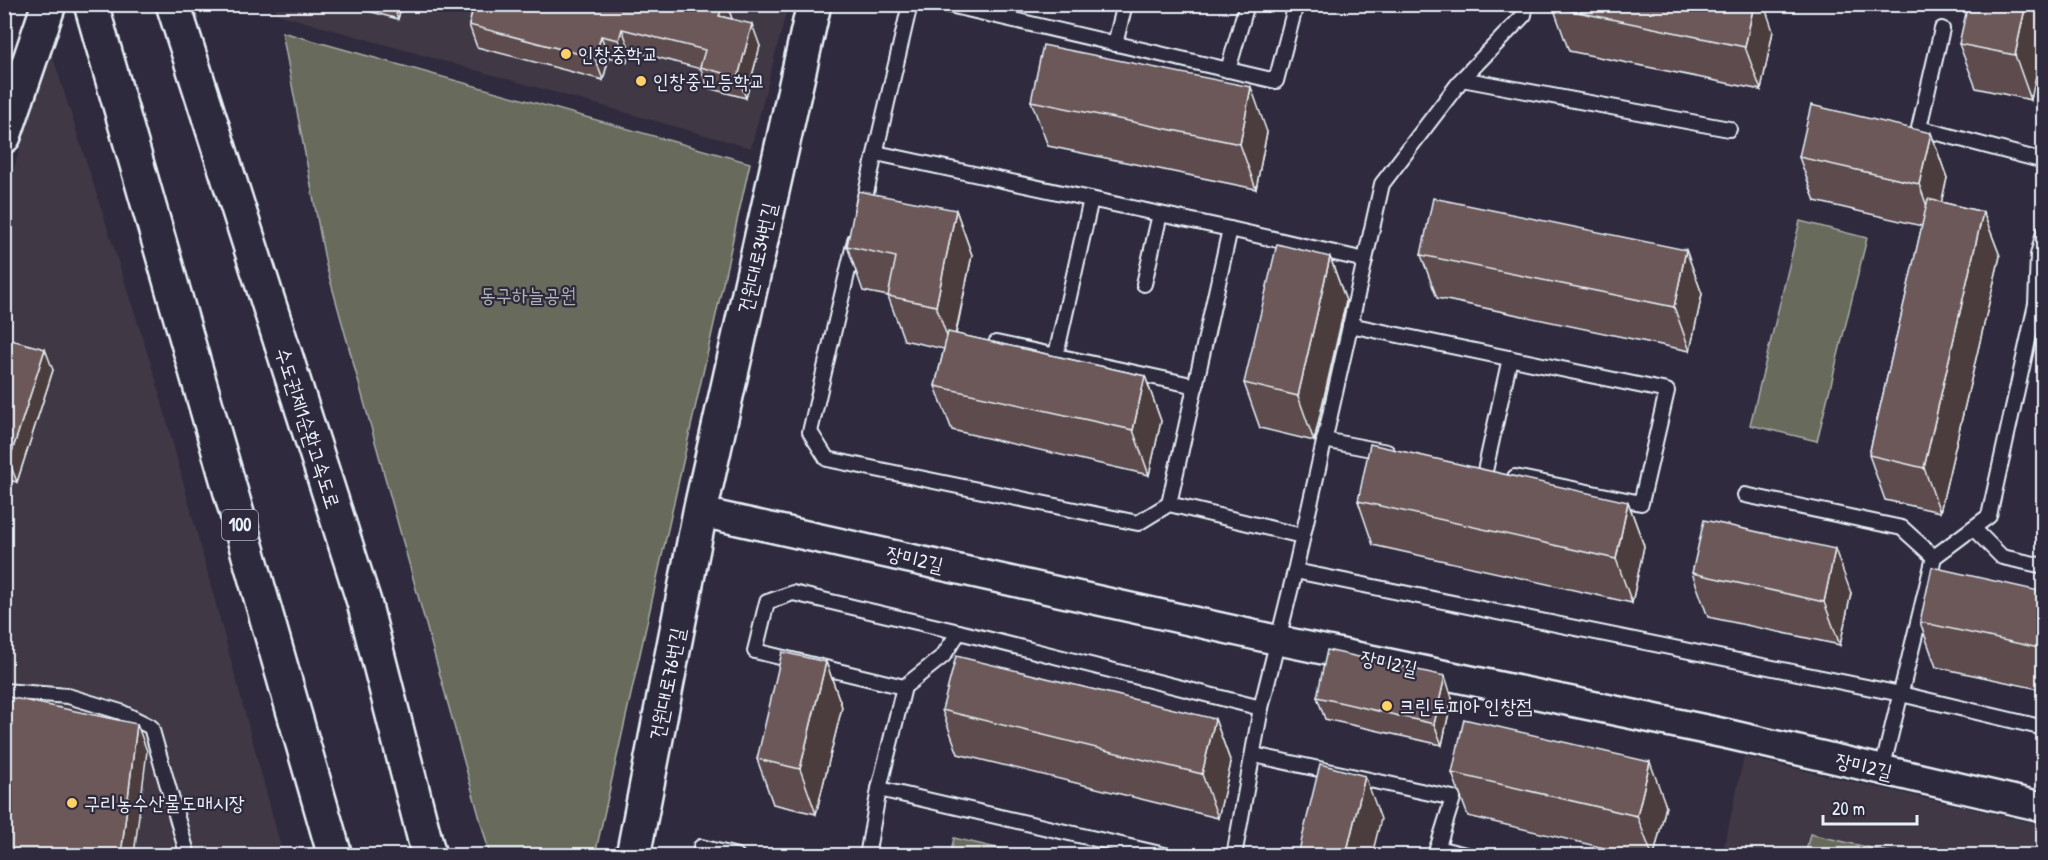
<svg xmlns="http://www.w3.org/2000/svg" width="2048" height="860" font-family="'Patrick Hand','Poor Story',sans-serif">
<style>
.built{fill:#413845}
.green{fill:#686a5b;stroke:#a8aeaa;stroke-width:1.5}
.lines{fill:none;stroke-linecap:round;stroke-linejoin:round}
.lane-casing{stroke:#e8f1f8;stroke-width:18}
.street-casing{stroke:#e8f1f8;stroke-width:33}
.secondary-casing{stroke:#e8f1f8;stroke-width:38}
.highway-casing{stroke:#e8f1f8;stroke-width:38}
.lane{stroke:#2f2a3d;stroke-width:14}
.street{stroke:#2f2a3d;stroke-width:28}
.secondary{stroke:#2f2a3d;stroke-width:33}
.highway{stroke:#2f2a3d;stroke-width:33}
.wall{fill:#5d4c4d;stroke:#e8f1f8;stroke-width:1.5}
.shaded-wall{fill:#4c3e3e;stroke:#e8f1f8;stroke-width:1.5}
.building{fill:#6c5859;stroke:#e8f1f8;stroke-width:1.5}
.poi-dot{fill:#ffd166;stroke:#2f2a3d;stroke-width:2}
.labels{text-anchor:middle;stroke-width:4.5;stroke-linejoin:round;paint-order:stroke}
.shield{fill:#2f2a3d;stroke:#b0b5c0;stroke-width:1.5}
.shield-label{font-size:18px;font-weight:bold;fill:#e8f1f8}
.poi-label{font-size:20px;fill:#e8f1f8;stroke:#2f2a3d;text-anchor:start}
.street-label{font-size:20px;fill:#e8f1f8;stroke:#2f2a3d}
.park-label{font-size:20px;fill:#aeb4b1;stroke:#2f2a3d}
</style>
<rect width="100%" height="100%" fill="#2f2a3d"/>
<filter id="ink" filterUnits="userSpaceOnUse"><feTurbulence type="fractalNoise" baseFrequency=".0167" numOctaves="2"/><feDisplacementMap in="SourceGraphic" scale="12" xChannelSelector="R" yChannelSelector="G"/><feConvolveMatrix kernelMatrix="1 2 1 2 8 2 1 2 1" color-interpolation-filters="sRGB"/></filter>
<g filter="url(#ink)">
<g class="built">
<path d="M 275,5 L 788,5 L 751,148 L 277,14 Z"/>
<path d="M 51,51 L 156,380 L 283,855 L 5,856 L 5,196 Z"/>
<path d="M 1744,757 L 2043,825 L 2043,855 L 1722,856 Z"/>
</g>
<g class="green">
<path d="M 282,32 L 750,163 L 595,855 L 490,855 L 326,265 Z"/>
<path d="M 1800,221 L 1867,238 L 1817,441 L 1750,425 Z"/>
<path d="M 1810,834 L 1901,855 L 1805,855 Z"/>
<path d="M 954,838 L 1026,855 L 950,855 Z"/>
</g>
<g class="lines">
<g class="lane-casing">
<g id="lane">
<path d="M 945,4 L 1276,81 L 1296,4"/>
<path d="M 1942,29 L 1919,128 L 2044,161"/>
<path d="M 1115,44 L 1125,4"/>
<path d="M 1228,70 L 1247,4"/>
<path d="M 1462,79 L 1729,129"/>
<path d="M 876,153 L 1230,229 L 1365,260"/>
<path d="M 862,210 L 910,4"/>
<path d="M 855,240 L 810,432 L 827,459 L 1138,523 L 1169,504 L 1302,536"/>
<path d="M 1144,284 L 1160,214"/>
<path d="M 1350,325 L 1667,391 L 1641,503 L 1515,477"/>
<path d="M 996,343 L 1196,386"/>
<path d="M 1056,355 L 1091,199"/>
<path d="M 1324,440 L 1387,452"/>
<path d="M 1485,471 L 1510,358"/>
<path d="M 1745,495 L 1902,528 L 1934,557"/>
<path d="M 1169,504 L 1230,229"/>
<path d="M 1973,528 L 2002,557 L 2044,566"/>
<path d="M 1295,571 L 1901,694 L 2044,728"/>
<path d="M 904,687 L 755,651 L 767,602 L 793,593 L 959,632"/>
<path d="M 4,691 L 68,696 L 121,712 L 151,727 L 188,856"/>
<path d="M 1254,755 L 1453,798 L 1435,856"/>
<path d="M 1882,770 L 1934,557 L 1989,516 L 2036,304 L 2038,255 L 2044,232"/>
<path d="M 879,789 L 1169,856"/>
<path d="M 701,847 L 737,856"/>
<path d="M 1437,848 L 1470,856"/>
<path d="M 867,856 L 879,789 L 904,687 L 943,656 L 959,632 L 1261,708"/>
<path d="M 1234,856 L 1261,708 L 1295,571 L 1382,184 L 1462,79 L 1524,15 L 1526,4"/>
</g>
</g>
<g class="street-casing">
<path id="street" d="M 700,512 L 1277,640 L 1727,734 L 2044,807"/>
</g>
<g class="secondary-casing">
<g id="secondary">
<path d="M 4,136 L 49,4"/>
<path d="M 633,856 L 700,512 L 814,4"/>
</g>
</g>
<g class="highway-casing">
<g id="highway">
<path d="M 91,4 L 335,856"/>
<path d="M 173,4 L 364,602 L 429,856"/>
</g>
</g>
<use href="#lane" class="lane"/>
<use href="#street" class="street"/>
<use href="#secondary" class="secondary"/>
<use href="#highway" class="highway"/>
</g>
<g class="wall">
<path d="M 342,4 L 402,4 L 398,19 Z"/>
<path d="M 464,4 L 727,4 L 732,19 L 760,46 L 746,98 L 708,88 L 701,69 L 630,50 L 627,62 L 609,57 L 603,80 L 477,47 L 469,25 L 474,7 Z"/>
<path d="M 1039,4 L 1069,4 L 1068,10 Z"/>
<path d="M 2043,4 L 2031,100 L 1976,88 L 1959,44 Z"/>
<path d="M 1553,7 L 1773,31 L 1761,90 L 1569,51 Z"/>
<path d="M 1031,101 L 1267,132 L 1256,189 L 1048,146 Z"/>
<path d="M 1931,133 L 1947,178 L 1941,202 L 1983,212 L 2000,256 L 1940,512 L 1885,500 L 1869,455 L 1922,226 L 1815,201 L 1799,157 Z"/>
<path d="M 956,210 L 972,255 L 956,334 L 1145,376 L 1161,421 L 1149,475 L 952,430 L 935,386 L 944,349 L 904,340 L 888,296 L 863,291 L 847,246 Z"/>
<path d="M 1686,250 L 1702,294 L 1690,351 L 1437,298 L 1421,255 Z"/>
<path d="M 1330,257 L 1346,301 L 1314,441 L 1260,428 L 1244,383 Z"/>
<path d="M 4,338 L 53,370 L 17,482 L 4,479 Z"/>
<path d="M 1358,501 L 1628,502 L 1644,546 L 1632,603 L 1373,545 Z"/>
<path d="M 1692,573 L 1851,593 L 1840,645 L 1708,617 Z"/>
<path d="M 2043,592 L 2043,690 L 1936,667 L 1920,622 Z"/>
<path d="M 826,662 L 842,707 L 816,814 L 773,804 L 757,759 Z"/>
<path d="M 1317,697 L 1452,698 L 1442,745 L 1325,719 Z"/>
<path d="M 942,710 L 1215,719 L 1231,763 L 1218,818 L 958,754 Z"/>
<path d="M 1452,773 L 1666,806 L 1654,855 L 1634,855 L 1468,816 Z"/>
</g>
<g class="shaded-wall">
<path d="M 393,4 L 402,4 L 398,19 Z"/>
<path d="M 723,4 L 727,4 L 732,19 L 719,16 Z"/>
<path d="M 1754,4 L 1764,4 L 1773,31 L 1761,90 L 1745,47 Z"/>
<path d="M 2026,4 L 2043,4 L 2043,42 L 2031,100 L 2015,55 Z"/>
<path d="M 752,24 L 760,46 L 746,98 L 738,77 Z"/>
<path d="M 622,29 L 630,50 L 627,62 L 619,40 Z"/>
<path d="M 601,36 L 609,57 L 603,80 L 595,58 Z"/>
<path d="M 1251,87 L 1267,132 L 1256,189 L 1240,144 Z"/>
<path d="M 1931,133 L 1947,178 L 1935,229 L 1919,184 Z"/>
<path d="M 956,210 L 972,255 L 952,350 L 936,306 Z"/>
<path d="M 1983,212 L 2000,256 L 1940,512 L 1924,468 Z"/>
<path d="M 1686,250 L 1702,294 L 1690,351 L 1674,307 Z"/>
<path d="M 1330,257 L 1346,301 L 1314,441 L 1298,396 Z"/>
<path d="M 45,349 L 53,370 L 17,482 L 9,461 Z"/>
<path d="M 1145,376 L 1161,421 L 1149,475 L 1133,430 Z"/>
<path d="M 1628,502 L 1644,546 L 1632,603 L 1616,559 Z"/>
<path d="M 1835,549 L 1851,593 L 1840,645 L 1824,602 Z"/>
<path d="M 826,662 L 842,707 L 816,814 L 800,769 Z"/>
<path d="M 1445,676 L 1452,698 L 1442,745 L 1434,724 Z"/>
<path d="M 1215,719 L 1231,763 L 1218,818 L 1202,774 Z"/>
<path d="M 137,724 L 147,751 L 134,855 L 121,855 Z"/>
<path d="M 1650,762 L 1666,806 L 1654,855 L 1652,855 L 1637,816 Z"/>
<path d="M 1365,776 L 1381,819 L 1372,855 L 1346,855 Z"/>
</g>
<g class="building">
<path d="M 474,4 L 723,4 L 719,16 L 752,24 L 738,77 L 700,67 L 705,50 L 622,29 L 619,40 L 601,36 L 595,58 L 469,25 Z"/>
<path d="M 1554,4 L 1754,4 L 1745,47 L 1553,7 Z"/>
<path d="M 1968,4 L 2026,4 L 2015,55 L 1959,44 Z"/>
<path d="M 1043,45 L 1251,87 L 1240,144 L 1031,101 Z"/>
<path d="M 1811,105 L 1931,133 L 1919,184 L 1799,157 Z"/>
<path d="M 858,191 L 956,210 L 936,306 L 888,296 L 896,257 L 847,246 Z"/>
<path d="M 1433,198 L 1686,250 L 1674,307 L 1421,255 Z"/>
<path d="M 1928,199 L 1983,212 L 1924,468 L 1869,455 Z"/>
<path d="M 1277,244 L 1330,257 L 1298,396 L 1244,383 Z"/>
<path d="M 948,332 L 1145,376 L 1133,430 L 935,386 Z"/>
<path d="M 4,338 L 45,349 L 9,461 L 4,460 Z"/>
<path d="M 1370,444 L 1628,502 L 1616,559 L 1358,501 Z"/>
<path d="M 1704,520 L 1835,549 L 1824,602 L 1692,573 Z"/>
<path d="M 1932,567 L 2043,592 L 2043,649 L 1920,622 Z"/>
<path d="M 1327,650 L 1445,676 L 1434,724 L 1317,697 Z"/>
<path d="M 782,652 L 826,662 L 800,769 L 757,759 Z"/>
<path d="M 956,656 L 1215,719 L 1202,774 L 942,710 Z"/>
<path d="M 4,696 L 137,724 L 121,855 L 4,855 Z"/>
<path d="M 1464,719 L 1650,762 L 1637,816 L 1452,773 Z"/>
<path d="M 1320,764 L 1365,776 L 1346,855 L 1298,855 Z"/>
</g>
</g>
<g class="poi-dot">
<circle cx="566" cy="54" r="6"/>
<circle cx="641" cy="81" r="6"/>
<circle cx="1387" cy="706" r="6"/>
<circle cx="72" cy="803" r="6"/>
</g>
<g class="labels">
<rect class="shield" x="222" y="510" width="36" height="30" rx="4.5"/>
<g class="shield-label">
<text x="240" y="531">100</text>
</g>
<g class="poi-label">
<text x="578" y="61">인창중학교</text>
<text x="653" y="88">인창중고등학교</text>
<text x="1399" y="713">크린토피아 인창점</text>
<text x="84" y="810">구리농수산물도매시장</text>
</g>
<g class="street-label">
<text transform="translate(757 258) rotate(-77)" y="7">건원대로34번길</text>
<text transform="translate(308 428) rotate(72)" y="7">수도권제1순환고속도로</text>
<text transform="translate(915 559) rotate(13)" y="7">장미2길</text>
<text transform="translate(1389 663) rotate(12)" y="7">장미2길</text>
<text transform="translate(667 684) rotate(-79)" y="7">건원대로76번길</text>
<text transform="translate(1864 766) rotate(13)" y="7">장미2길</text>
</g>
<g class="park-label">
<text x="528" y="302">동구하늘공원</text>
</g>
</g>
<rect width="2048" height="860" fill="none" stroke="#2f2a3d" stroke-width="24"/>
<rect x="12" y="12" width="2024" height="836" fill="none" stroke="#e8f1f8" stroke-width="2" filter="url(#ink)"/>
<path d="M1823 815v9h94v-9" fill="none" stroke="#e8f1f8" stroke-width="3"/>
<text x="1832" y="815" font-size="18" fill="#e8f1f8" stroke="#2f2a3d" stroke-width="4.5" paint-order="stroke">20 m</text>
</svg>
